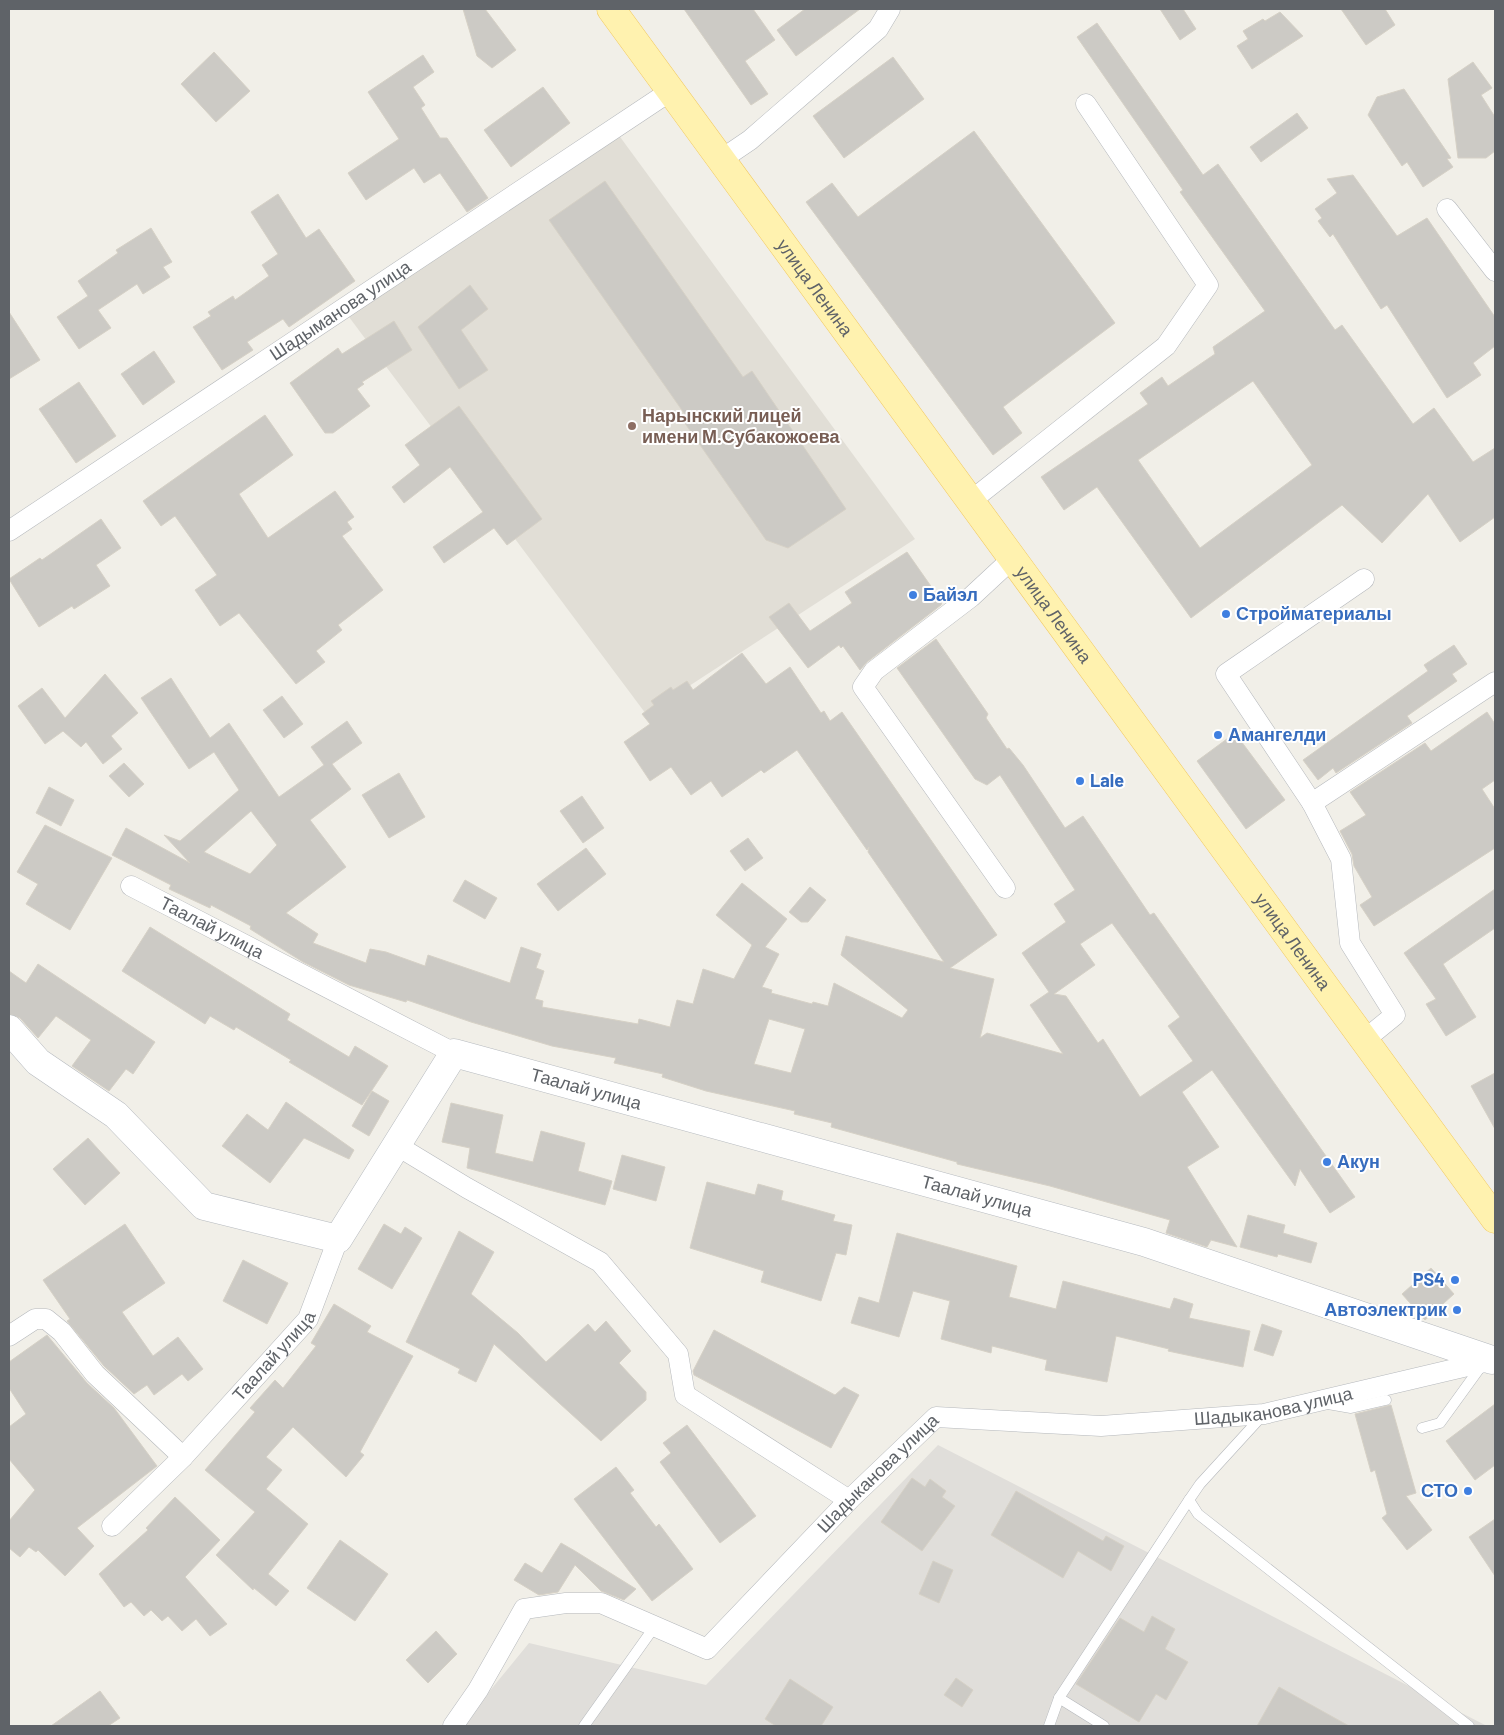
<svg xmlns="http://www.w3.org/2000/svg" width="1504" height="1735" font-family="Barlow,sans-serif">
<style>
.industrial{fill:#e0deda}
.education{fill:#e1ded6}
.building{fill:#cccac5;stroke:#d6d1c6;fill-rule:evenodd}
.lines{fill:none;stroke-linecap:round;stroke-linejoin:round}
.lane-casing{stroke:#b5b8bc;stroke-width:11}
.street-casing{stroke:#b5b8bc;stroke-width:21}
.secondary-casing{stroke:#b6babf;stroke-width:29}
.primary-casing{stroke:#f2c960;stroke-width:29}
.lane{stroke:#fff;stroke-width:10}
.street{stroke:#fff;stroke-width:20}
.secondary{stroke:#fff;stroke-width:28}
.primary{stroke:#fff2af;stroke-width:28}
.education-dot{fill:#8d6e63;stroke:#fff;stroke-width:2}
.shop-dot{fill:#3f7fe0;stroke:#fff;stroke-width:2}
.labels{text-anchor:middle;stroke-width:4;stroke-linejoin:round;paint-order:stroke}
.street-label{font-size:18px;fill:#5f6368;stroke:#fff}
.education-label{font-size:18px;font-weight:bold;fill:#785e54;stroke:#fff;text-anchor:start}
.shop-label{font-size:18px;font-weight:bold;fill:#366cbe;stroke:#fff;text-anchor:start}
</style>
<rect width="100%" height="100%" fill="#f1efe8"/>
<path class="industrial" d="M 938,1445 L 1487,1726 L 461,1726 L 529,1643 L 706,1685 Z"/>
<path class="education" d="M 615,130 L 915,539 L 646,714 L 346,313 Z"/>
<g class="building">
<path d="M 463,9 L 485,9 L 516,50 L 492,68 L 477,56 Z"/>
<path d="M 684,9 L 753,9 L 775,40 L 745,61 L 768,94 L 751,105 Z"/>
<path d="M 805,9 L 860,9 L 796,56 L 777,30 Z"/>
<path d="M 1160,9 L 1183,9 L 1196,29 L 1180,40 Z"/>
<path d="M 1341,9 L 1385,9 L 1395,25 L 1366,45 Z"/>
<path d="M 1280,12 L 1303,36 L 1252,69 L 1237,46 L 1248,39 L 1243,31 L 1263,19 L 1265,21 Z"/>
<path d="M 1097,23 L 1203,175 L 1218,164 L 1335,330 L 1342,325 L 1413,424 L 1434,408 L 1473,462 L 1495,448 L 1495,517 L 1460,542 L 1428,494 L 1382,543 L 1342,505 L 1191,618 L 1097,487 L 1064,510 L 1041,477 L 1148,404 L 1140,393 L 1162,377 L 1168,386 L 1215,354 L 1213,347 L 1265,311 L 1180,192 L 1183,190 L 1077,37 ZM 1253,381 L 1312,465 L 1200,548 L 1138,460 Z"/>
<path d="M 214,52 L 250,91 L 216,122 L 181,84 Z"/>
<path d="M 423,55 L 434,72 L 413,87 L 425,105 L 421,108 L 440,138 L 447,138 L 488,198 L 467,212 L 440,173 L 424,183 L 414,168 L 366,200 L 348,173 L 399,139 L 368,92 Z"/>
<path d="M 893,57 L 924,99 L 844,158 L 813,116 Z"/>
<path d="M 1473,62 L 1492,88 L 1481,95 L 1495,117 L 1495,151 L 1486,158 L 1458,158 L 1448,79 Z"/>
<path d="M 543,87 L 570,123 L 511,167 L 484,130 Z"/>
<path d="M 1404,89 L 1451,158 L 1447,159 L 1453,167 L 1423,187 L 1407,162 L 1402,166 L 1368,115 L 1377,97 Z"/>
<path d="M 1297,113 L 1308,128 L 1261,162 L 1250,147 Z"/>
<path d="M 974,131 L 1115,323 L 1003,407 L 1022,433 L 993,455 L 806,202 L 832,183 L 858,217 Z"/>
<path d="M 1353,175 L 1397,236 L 1427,218 L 1495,317 L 1495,346 L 1473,363 L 1481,375 L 1447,398 L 1387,305 L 1381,309 L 1333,234 L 1330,237 L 1318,221 L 1322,218 L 1315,209 L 1337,193 L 1327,179 Z"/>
<path d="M 605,181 L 743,377 L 752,371 L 846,509 L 788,548 L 766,540 L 682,419 L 686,416 L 549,220 Z"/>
<path d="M 278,194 L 306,238 L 319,229 L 355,281 L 289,327 L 283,319 L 247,342 L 253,350 L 222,370 L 193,327 L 211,316 L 208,312 L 233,296 L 235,300 L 269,276 L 262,265 L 278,254 L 251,212 Z"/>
<path d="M 151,228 L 172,262 L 163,267 L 170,277 L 143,294 L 137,284 L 98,310 L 111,328 L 79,349 L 57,317 L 88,296 L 78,281 L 118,253 L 116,250 Z"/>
<path d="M 470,285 L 488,309 L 461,330 L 488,370 L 459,389 L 418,327 Z"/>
<path d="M 9,312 L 40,360 L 9,379 Z"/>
<path d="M 394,321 L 412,350 L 362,382 L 364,384 L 357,389 L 370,406 L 333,433 L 325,433 L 290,383 L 338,348 L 342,354 Z"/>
<path d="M 154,351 L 175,382 L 143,405 L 121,374 Z"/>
<path d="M 79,382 L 116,436 L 76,463 L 39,409 Z"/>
<path d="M 459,406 L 542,519 L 507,545 L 494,528 L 444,563 L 433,547 L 483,512 L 450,467 L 404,503 L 392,487 L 420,465 L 405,445 Z"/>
<path d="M 265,415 L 293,455 L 239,494 L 268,538 L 335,491 L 354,517 L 347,522 L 352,529 L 342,536 L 383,590 L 338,625 L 342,630 L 316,651 L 325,662 L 296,684 L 239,613 L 220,626 L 195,590 L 217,575 L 175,516 L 161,526 L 143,501 Z"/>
<path d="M 101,519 L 121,548 L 96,565 L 110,586 L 74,609 L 72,606 L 39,627 L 9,579 L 40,558 L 42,560 Z"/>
<path d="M 907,552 L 942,602 L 941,605 L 867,662 L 860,670 L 843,646 L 841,648 L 839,645 L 808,668 L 769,617 L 789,603 L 810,631 L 852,603 L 845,592 Z"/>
<path d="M 936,639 L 988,714 L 986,718 L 1007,749 L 1009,748 L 1023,765 L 1065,828 L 1083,816 L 1150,915 L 1154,913 L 1355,1197 L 1330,1213 L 1300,1169 L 1295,1186 L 1212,1070 L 1182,1092 L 1219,1147 L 1187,1167 L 1237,1247 L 1211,1240 L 1207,1247 L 1166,1233 L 1170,1220 L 1050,1186 L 957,1164 L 957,1162 L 831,1127 L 832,1123 L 794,1114 L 795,1111 L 706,1091 L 662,1077 L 663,1074 L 614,1063 L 616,1058 L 552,1046 L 471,1022 L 407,1000 L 406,1002 L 349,985 L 303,962 L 250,929 L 251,926 L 211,905 L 210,908 L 169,889 L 171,885 L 112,855 L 126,828 L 190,863 L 164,835 L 180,841 L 239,790 L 214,752 L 189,769 L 141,698 L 171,678 L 210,738 L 229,723 L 279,797 L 324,765 L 311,747 L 347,721 L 362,743 L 332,764 L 351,789 L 310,820 L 346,867 L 286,913 L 318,934 L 313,943 L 366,963 L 370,949 L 386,952 L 425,966 L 428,955 L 510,983 L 521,947 L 541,954 L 536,968 L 544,971 L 535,999 L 543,1001 L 542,1007 L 638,1024 L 639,1019 L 670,1027 L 677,1000 L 693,1004 L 703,969 L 734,979 L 752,945 L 716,915 L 742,883 L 787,919 L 765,947 L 779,954 L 762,987 L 772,990 L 771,993 L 812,1004 L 813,1002 L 828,1006 L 834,983 L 902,1018 L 908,1010 L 841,955 L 846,936 L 944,962 L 868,852 L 869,847 L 867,850 L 797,750 L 764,773 L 761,770 L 722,797 L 711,781 L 691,795 L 671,767 L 650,781 L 624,742 L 650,724 L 642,714 L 654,705 L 651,701 L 671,687 L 673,690 L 687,681 L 693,690 L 742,653 L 766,684 L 790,667 L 821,713 L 824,711 L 830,721 L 842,712 L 997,935 L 950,968 L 994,979 L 980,1038 L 987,1033 L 1063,1054 L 1030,1005 L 1049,992 L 1022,953 L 1066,922 L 1054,904 L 1075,890 L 1000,775 L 987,785 L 975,779 L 897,668 ZM 251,811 L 277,845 L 250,874 L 204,852 ZM 1112,923 L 1180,1017 L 1168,1026 L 1193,1061 L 1140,1097 L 1103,1039 L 1098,1043 L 1066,996 L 1054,994 L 1095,965 L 1080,944 ZM 769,1019 L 805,1029 L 791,1073 L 754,1064 Z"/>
<path d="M 1454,645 L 1467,664 L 1452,674 L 1457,681 L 1407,716 L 1412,723 L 1336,773 L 1333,768 L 1318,780 L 1303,760 L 1428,671 L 1424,665 Z"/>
<path d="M 105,674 L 138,713 L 111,736 L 122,749 L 103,764 L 86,742 L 81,747 L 63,731 L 45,744 L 18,706 L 42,688 L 65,718 Z"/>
<path d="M 282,696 L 303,724 L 284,738 L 263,710 Z"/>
<path d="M 1487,712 L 1495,724 L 1495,780 L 1482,789 L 1495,809 L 1495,848 L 1374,926 L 1360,905 L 1372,897 L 1354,866 L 1352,854 L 1340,831 L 1366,815 L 1350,792 L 1425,743 L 1431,751 Z"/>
<path d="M 1235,733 L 1285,800 L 1246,829 L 1197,761 Z"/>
<path d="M 124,763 L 144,784 L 129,797 L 109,776 Z"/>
<path d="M 399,773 L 425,817 L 389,838 L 362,795 Z"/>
<path d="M 49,787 L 74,800 L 61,826 L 36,813 Z"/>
<path d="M 582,796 L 604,828 L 583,843 L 560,811 Z"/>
<path d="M 45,825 L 112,858 L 70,930 L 26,904 L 38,884 L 17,872 Z"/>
<path d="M 748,838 L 763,858 L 745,871 L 730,851 Z"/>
<path d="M 586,848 L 606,874 L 558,911 L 537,884 Z"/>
<path d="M 465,880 L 497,898 L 485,919 L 453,901 Z"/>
<path d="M 810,887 L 826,900 L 808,922 L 801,922 L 789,912 Z"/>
<path d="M 1495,889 L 1495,928 L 1443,964 L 1476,1017 L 1446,1036 L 1426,1004 L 1436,999 L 1404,953 Z"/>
<path d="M 150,927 L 290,1014 L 287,1020 L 349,1057 L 355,1046 L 388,1066 L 362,1105 L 289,1062 L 291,1060 L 236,1027 L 234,1030 L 210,1016 L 205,1024 L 122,971 Z"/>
<path d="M 38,964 L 155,1042 L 133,1074 L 126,1069 L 109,1091 L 72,1066 L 91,1040 L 56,1016 L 38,1038 L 20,1018 L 9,1014 L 9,971 L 26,983 Z"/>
<path d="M 1495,1073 L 1495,1129 L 1471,1086 Z"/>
<path d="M 372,1091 L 389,1101 L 369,1136 L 352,1126 Z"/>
<path d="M 286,1102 L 354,1150 L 349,1159 L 304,1138 L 270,1183 L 222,1146 L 247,1114 L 268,1130 Z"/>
<path d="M 451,1103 L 503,1115 L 495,1153 L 533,1162 L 541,1131 L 585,1143 L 578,1171 L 612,1181 L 605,1205 L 467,1168 L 470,1148 L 442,1142 Z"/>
<path d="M 88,1138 L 120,1173 L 85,1205 L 53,1169 Z"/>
<path d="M 622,1155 L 665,1167 L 656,1201 L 613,1189 Z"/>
<path d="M 707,1182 L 755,1195 L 758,1184 L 783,1191 L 781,1200 L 835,1215 L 833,1221 L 852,1225 L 846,1255 L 836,1253 L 821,1301 L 761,1282 L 764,1271 L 690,1248 Z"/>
<path d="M 1248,1215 L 1285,1225 L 1283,1233 L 1317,1243 L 1311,1263 L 1278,1254 L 1277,1257 L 1240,1247 Z"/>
<path d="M 125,1224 L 165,1283 L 122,1312 L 153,1356 L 178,1337 L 203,1369 L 188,1381 L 182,1374 L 154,1395 L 147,1385 L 134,1394 L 104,1366 L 67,1321 L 70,1319 L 43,1280 Z"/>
<path d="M 384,1224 L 401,1234 L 405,1227 L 422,1238 L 392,1289 L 358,1269 Z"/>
<path d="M 459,1231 L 494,1252 L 471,1294 L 518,1333 L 546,1362 L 588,1324 L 595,1332 L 606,1321 L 631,1351 L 619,1363 L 646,1392 L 646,1400 L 601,1441 L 494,1344 L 476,1382 L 458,1373 L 460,1369 L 406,1342 Z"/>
<path d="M 897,1233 L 1017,1266 L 1009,1297 L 1056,1309 L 1063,1281 L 1170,1309 L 1174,1298 L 1193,1304 L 1189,1318 L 1250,1331 L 1243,1367 L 1168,1351 L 1169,1349 L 1116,1336 L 1107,1382 L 1045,1370 L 1047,1360 L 992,1346 L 991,1353 L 941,1339 L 950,1301 L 913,1291 L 899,1337 L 851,1323 L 859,1297 L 879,1303 Z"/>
<path d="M 243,1260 L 288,1283 L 267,1324 L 223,1301 Z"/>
<path d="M 1431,1268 L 1454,1294 L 1425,1320 L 1402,1294 Z"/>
<path d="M 334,1304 L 371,1326 L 367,1332 L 413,1356 L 360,1452 L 364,1455 L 346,1477 L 293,1427 L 266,1457 L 282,1470 L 266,1489 L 308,1524 L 268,1574 L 289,1591 L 276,1606 L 254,1588 L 253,1590 L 216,1555 L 255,1512 L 205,1470 L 255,1412 L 250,1408 L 275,1380 L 283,1388 L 316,1346 L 311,1343 Z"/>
<path d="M 1262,1324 L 1282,1331 L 1273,1356 L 1254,1350 Z"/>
<path d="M 714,1330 L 835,1395 L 844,1387 L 859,1395 L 831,1448 L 694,1375 L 693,1371 Z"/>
<path d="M 47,1335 L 87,1383 L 114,1408 L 157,1466 L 77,1528 L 94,1546 L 65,1576 L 38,1550 L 36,1552 L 29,1547 L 20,1557 L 9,1548 L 9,1521 L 35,1490 L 9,1459 L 9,1427 L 26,1414 L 9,1388 L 9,1362 Z"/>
<path d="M 1495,1404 L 1495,1465 L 1475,1480 L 1446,1441 Z"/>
<path d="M 1391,1405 L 1416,1493 L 1406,1496 L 1432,1530 L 1407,1550 L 1382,1518 L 1387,1514 L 1375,1470 L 1371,1472 L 1355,1414 Z"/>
<path d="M 687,1425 L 756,1516 L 720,1543 L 660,1462 L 671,1453 L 663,1443 Z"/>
<path d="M 616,1467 L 634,1490 L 630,1493 L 656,1527 L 659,1524 L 693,1569 L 652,1601 L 574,1499 Z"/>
<path d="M 912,1478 L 925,1487 L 930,1479 L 946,1491 L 942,1497 L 955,1506 L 922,1551 L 881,1522 Z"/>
<path d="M 1016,1491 L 1103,1541 L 1106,1536 L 1124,1546 L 1111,1571 L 1078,1551 L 1063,1578 L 991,1535 Z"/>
<path d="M 175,1497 L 220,1540 L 185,1577 L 227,1624 L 210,1636 L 196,1619 L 182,1631 L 168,1616 L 162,1621 L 151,1610 L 144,1616 L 131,1602 L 124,1607 L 99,1574 L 148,1530 L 146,1528 Z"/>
<path d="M 1495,1519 L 1495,1576 L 1469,1537 Z"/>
<path d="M 340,1540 L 388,1574 L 355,1621 L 307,1588 Z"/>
<path d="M 561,1543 L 575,1551 L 636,1589 L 624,1600 L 601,1591 L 575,1565 L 558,1592 L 539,1595 L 514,1580 L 525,1563 L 542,1573 Z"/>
<path d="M 933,1561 L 953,1570 L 939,1603 L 919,1594 Z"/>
<path d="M 1152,1616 L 1175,1629 L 1165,1649 L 1188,1662 L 1166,1700 L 1156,1694 L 1139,1722 L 1076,1684 L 1120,1618 L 1144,1632 Z"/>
<path d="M 436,1631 L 457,1654 L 428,1683 L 406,1660 Z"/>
<path d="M 956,1678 L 973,1690 L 962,1707 L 944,1695 Z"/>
<path d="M 790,1679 L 833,1707 L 821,1726 L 776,1726 L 765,1719 Z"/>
<path d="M 1279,1687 L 1349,1726 L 1257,1726 Z"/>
<path d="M 100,1691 L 120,1718 L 108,1726 L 51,1726 Z"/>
</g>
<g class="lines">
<g class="lane-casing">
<g id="lane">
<path d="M 1328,1404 L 1351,1408 L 1386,1400"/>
<path d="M 1263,1415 L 1200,1484 L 1189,1500 L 1198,1514 L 1469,1726"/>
<path d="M 1422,1428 L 1440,1423 L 1482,1365"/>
<path d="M 1059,1698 L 1104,1726"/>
<path d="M 584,1726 L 655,1626"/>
<path d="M 1049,1726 L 1059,1698 L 1189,1500"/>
</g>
</g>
<g class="street-casing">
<g id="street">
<path d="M 722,159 L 750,140 L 878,29 L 890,9"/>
<path d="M 1447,209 L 1495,271"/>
<path d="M 972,500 L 1166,346 L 1208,285 L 1086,104"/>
<path id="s1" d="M 9,531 L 672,90"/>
<path d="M 1312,803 L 1226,674 L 1364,579"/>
<path id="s2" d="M 131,886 L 454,1053"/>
<path d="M 1005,888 L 863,687 L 874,671 L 971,597 L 1013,558"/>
<path d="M 1368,1037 L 1395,1015 L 1350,943 L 1341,859 L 1312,803 L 1495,682"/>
<path d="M 396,1145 L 467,1188 L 600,1262 L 678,1354 L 685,1395 L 849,1500"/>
<path d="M 9,1336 L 35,1319 L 46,1319 L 62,1332 L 95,1374 L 183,1457"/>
<path id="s3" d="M 112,1526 L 183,1457 L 308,1319 L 338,1239"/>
<path id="s4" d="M 453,1726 L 478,1690 L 524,1609 L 566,1603 L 601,1603 L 707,1649 L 849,1500 L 936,1417 L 1101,1426 L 1264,1414 L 1493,1360"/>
</g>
</g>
<g class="secondary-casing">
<g id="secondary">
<path id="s5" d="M 9,1029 L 38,1062 L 116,1115 L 204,1206 L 338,1239 L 454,1053 L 1144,1242 L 1492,1360"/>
</g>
</g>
<g class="primary-casing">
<g id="primary">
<path id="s6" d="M 611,9 L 1495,1219"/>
</g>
</g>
<use href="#lane" class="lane"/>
<use href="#street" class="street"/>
<use href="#secondary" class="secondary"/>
<use href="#primary" class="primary"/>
</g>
<circle class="education-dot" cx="632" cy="426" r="5"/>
<g class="shop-dot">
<circle cx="913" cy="595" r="5"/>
<circle cx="1226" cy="614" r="5"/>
<circle cx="1218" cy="735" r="5"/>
<circle cx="1080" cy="781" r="5"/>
<circle cx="1327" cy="1162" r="5"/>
<circle cx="1455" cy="1280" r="5"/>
<circle cx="1457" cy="1310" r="5"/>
<circle cx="1468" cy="1491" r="5"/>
</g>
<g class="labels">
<g class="street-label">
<text dy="6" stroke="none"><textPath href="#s6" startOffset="345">улица Ленина</textPath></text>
<text dy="6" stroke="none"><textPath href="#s1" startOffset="398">Шадыманова улица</textPath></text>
<text dy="6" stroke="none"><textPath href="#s6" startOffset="750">улица Ленина</textPath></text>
<text dy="6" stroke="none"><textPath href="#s2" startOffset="91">Таалай улица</textPath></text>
<text dy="6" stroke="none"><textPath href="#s6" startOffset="1155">улица Ленина</textPath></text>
<text dy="6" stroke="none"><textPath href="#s5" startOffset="759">Таалай улица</textPath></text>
<text dy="6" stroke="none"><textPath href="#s5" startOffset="1164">Таалай улица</textPath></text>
<text dy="6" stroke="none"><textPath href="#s3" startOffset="235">Таалай улица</textPath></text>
<text dy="6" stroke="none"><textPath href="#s4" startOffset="995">Шадыканова улица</textPath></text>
<text dy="6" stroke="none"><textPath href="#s4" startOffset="575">Шадыканова улица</textPath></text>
</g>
<g class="education-label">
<text x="642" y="422">Нарынский лицей<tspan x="642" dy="21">имени М.Субакожоева</tspan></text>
</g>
<g class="shop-label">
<text x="923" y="601">Байэл</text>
<text x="1236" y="620">Стройматериалы</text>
<text x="1228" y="741">Амангелди</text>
<text x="1090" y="787">Lale</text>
<text x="1337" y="1168">Акун</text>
<text x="1445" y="1286" text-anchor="end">PS4</text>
<text x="1447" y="1316" text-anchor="end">Автоэлектрик</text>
<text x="1458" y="1497" text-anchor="end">СТО</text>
</g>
</g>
<rect width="1504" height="1735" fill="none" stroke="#5f6368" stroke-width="20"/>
</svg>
